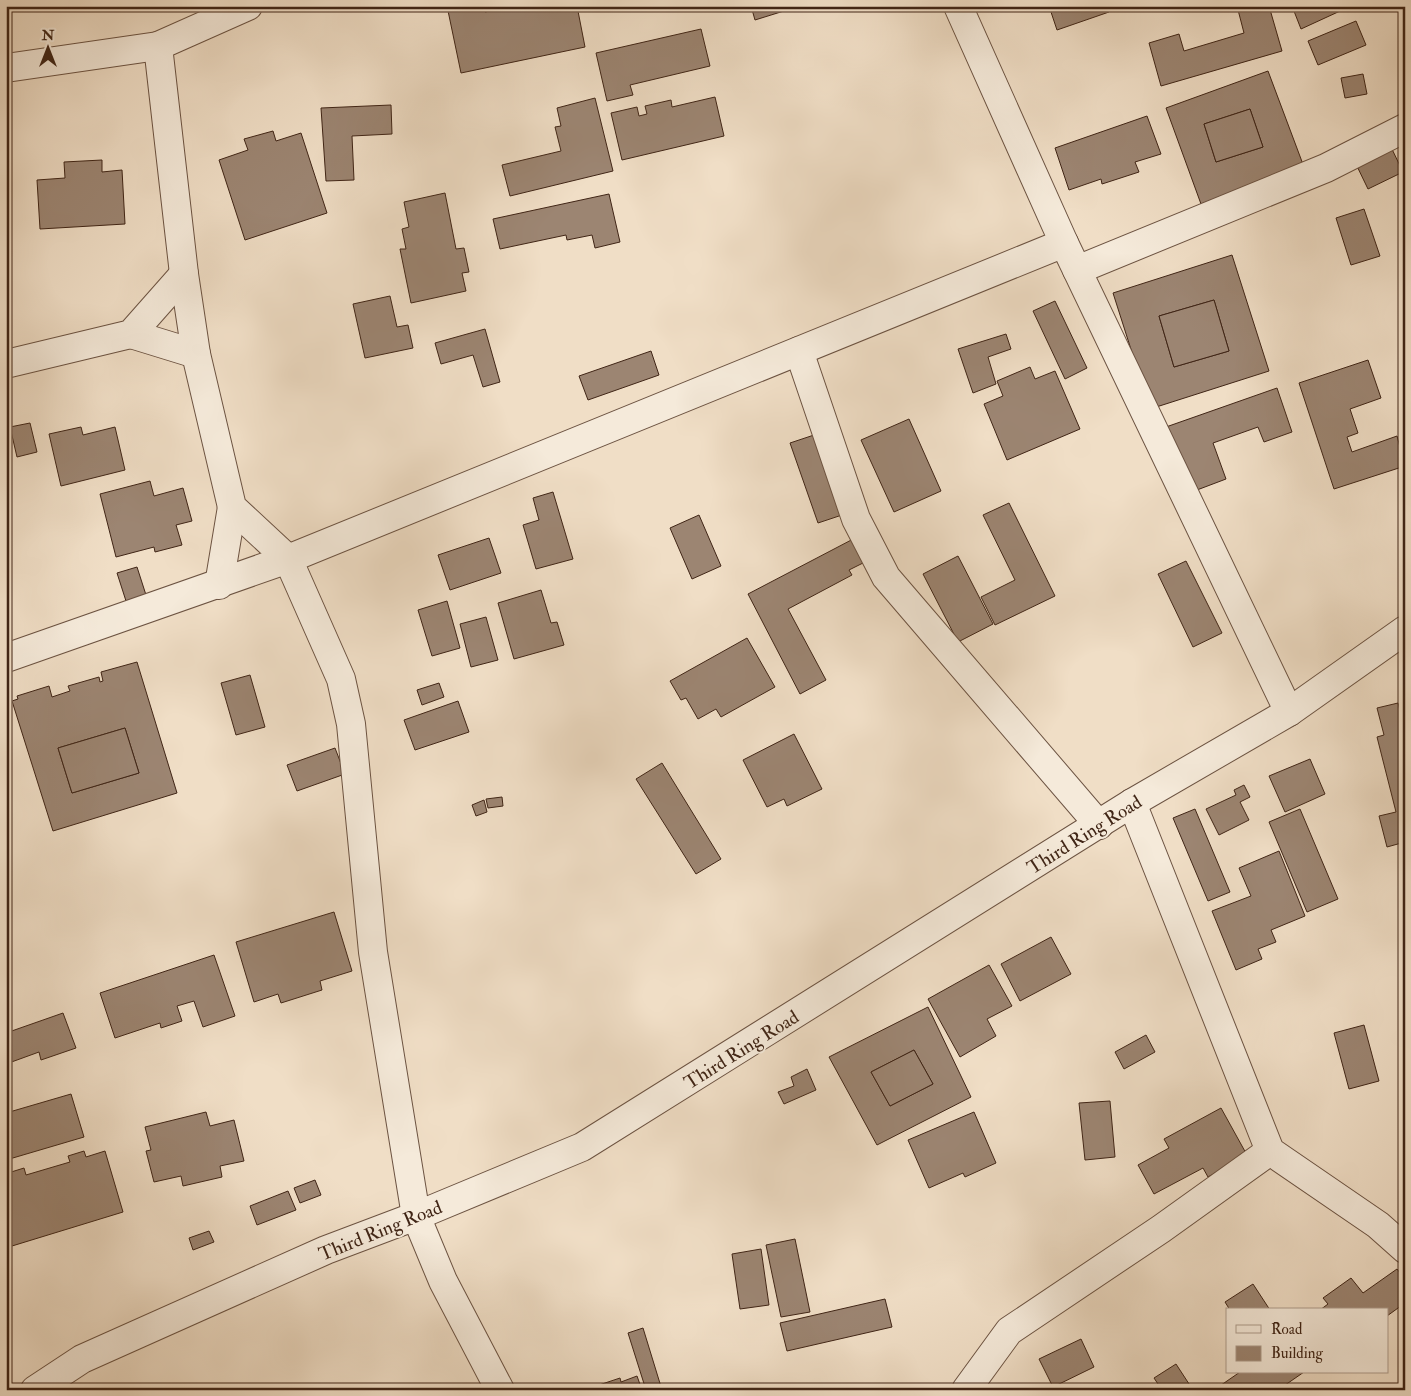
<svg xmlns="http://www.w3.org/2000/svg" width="1411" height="1396" font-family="'IM FELL Double Pica',serif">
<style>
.building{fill:#9c8572;stroke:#402516;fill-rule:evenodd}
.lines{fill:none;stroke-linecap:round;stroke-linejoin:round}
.minor-casing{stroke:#6c5342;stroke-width:30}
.minor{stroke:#f5eada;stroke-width:28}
.labels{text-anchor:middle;stroke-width:4;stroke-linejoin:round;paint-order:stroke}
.street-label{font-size:19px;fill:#402516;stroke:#f5eada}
</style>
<rect width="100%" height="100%" fill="#f0dec6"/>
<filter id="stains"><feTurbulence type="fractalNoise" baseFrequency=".004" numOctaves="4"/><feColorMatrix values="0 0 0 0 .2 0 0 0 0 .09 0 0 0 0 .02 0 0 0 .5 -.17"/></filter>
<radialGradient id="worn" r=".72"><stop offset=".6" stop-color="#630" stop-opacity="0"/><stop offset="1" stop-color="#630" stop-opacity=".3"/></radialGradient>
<g class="building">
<path d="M 447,6 L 484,6 L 485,12 L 504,8 L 503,6 L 577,6 L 585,47 L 461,73 Z"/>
<path d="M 484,6 L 503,6 L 504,8 L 485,12 Z"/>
<path d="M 684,6 L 702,6 L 685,11 Z"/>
<path d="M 751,6 L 800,6 L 755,20 Z"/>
<path d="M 1049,6 L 1107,6 L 1109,12 L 1057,30 Z"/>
<path d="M 1237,6 L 1269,6 L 1282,51 L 1161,86 L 1149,43 L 1179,34 L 1184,51 L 1244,33 Z"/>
<path d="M 1292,6 L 1351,6 L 1301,29 Z"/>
<path d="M 1356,21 L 1366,45 L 1318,65 L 1308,41 Z"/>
<path d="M 701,29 L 710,66 L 630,85 L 633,95 L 607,101 L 596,53 Z"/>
<path d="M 1268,71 L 1304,167 L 1201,204 L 1166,108 ZM 1250,109 L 1263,147 L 1216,162 L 1204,124 Z"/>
<path d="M 1363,74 L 1367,94 L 1345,98 L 1341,78 Z"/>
<path d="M 715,97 L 724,136 L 622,160 L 611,113 L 637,107 L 639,116 L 647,114 L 645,106 L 671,100 L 672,107 Z"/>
<path d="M 595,98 L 613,171 L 510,196 L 502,165 L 561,151 L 555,127 L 561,126 L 557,108 Z"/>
<path d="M 391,105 L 392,134 L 352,136 L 354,180 L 326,181 L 321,108 Z"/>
<path d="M 1250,109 L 1263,147 L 1216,162 L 1204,124 Z"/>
<path d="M 1147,116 L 1161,154 L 1135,162 L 1139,172 L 1102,184 L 1101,179 L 1069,190 L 1055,148 Z"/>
<path d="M 273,131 L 276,141 L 301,133 L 327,213 L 245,240 L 219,160 L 248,150 L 244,139 Z"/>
<path d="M 1389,143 L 1403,172 L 1368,189 L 1354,160 Z"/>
<path d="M 102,160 L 102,172 L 122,170 L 125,224 L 40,229 L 37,180 L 65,178 L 64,162 Z"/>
<path d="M 445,193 L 456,249 L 464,248 L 469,272 L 462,273 L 466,291 L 411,303 L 400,249 L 406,249 L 402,229 L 409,227 L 404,202 Z"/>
<path d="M 609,194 L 620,242 L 595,248 L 592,235 L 567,240 L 566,235 L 500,249 L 493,219 Z"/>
<path d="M 1364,209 L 1380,256 L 1351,265 L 1336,218 Z"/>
<path d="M 1232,255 L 1269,371 L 1150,409 L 1113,293 ZM 1214,300 L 1229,351 L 1174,367 L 1159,316 Z"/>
<path d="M 390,296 L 397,327 L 408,325 L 413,348 L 365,358 L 353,304 Z"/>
<path d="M 1214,300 L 1229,351 L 1174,367 L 1159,316 Z"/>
<path d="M 1055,301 L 1087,368 L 1065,379 L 1033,311 Z"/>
<path d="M 485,329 L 500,382 L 483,387 L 473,355 L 441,364 L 435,343 Z"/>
<path d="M 1006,334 L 1011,349 L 988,357 L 996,384 L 973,393 L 958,349 Z"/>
<path d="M 651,351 L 659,375 L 588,400 L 579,376 Z"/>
<path d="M 1368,360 L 1381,398 L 1350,409 L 1358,433 L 1347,437 L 1352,452 L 1397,436 L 1405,466 L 1334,489 L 1299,383 Z"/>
<path d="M 1030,367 L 1035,379 L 1055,371 L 1080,429 L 1007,460 L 984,404 L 1003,396 L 997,381 Z"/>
<path d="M 1277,388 L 1292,432 L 1264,442 L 1258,427 L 1213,443 L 1226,479 L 1189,493 L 1166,427 Z"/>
<path d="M 909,419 L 941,491 L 894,512 L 861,440 Z"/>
<path d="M 30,423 L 37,452 L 17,457 L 10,427 Z"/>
<path d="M 81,427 L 83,435 L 115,427 L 125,470 L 61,486 L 49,434 Z"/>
<path d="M 814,435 L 842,515 L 818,523 L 790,443 Z"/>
<path d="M 150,481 L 154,496 L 183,488 L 192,521 L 176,525 L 182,545 L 155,552 L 154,547 L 116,557 L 100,494 Z"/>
<path d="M 553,492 L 573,559 L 536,569 L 523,525 L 539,520 L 533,498 Z"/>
<path d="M 1009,503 L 1055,596 L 995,625 L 981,597 L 1015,580 L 983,515 Z"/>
<path d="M 699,515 L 721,566 L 692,579 L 670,528 Z"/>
<path d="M 857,537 L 869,560 L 849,570 L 852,575 L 788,609 L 826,680 L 800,694 L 748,594 Z"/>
<path d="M 489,538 L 501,573 L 450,590 L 438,555 Z"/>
<path d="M 958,556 L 993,624 L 958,642 L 923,574 Z"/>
<path d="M 1186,561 L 1222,633 L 1193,647 L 1158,574 Z"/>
<path d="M 137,567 L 146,595 L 126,601 L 117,573 Z"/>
<path d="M 541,590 L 551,623 L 557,622 L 564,645 L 514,659 L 498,603 Z"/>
<path d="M 447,601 L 460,648 L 432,656 L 418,610 Z"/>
<path d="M 486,617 L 498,660 L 471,667 L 460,624 Z"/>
<path d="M 747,638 L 775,687 L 721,717 L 716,709 L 698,719 L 686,698 L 681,700 L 670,681 Z"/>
<path d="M 137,662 L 177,793 L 53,831 L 12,701 L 18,699 L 17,696 L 49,686 L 52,697 L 70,691 L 68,686 L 99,677 L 100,682 L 103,681 L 101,672 ZM 125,728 L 139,773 L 72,793 L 58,748 Z"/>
<path d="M 250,675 L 265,727 L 236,735 L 221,683 Z"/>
<path d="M 439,683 L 444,697 L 422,705 L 417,690 Z"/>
<path d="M 458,701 L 469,732 L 415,750 L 404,720 Z"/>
<path d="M 1398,703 L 1405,730 L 1405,842 L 1387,847 L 1379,816 L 1396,812 L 1377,737 L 1384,735 L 1377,708 Z"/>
<path d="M 125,728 L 139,773 L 72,793 L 58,748 Z"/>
<path d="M 794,734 L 822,789 L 787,806 L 784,799 L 767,807 L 743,760 Z"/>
<path d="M 335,748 L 345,774 L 297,791 L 287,765 Z"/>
<path d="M 1310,759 L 1325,794 L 1285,812 L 1269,776 Z"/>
<path d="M 662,763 L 721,859 L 696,874 L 636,779 Z"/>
<path d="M 1244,785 L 1250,797 L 1240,802 L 1249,820 L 1219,835 L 1206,809 L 1236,795 L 1234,790 Z"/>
<path d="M 502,797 L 503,806 L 488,808 L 486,799 Z"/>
<path d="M 484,800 L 487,812 L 476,816 L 472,805 Z"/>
<path d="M 1195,809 L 1230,892 L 1208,901 L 1173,818 Z"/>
<path d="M 1300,809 L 1338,899 L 1307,912 L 1269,822 Z"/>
<path d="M 1279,851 L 1305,916 L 1271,930 L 1276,942 L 1258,949 L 1262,959 L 1236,970 L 1212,911 L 1251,896 L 1239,868 Z"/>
<path d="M 334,912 L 352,971 L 320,981 L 322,990 L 281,1003 L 278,994 L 254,1002 L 236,942 Z"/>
<path d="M 1051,937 L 1071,974 L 1020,1001 L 1001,964 Z"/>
<path d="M 214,955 L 235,1016 L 203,1027 L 194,1001 L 177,1006 L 182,1021 L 161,1028 L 160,1023 L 115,1038 L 100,993 Z"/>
<path d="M 989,965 L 1012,1006 L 987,1019 L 996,1036 L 960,1057 L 928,999 Z"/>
<path d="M 928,1007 L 971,1097 L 877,1145 L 829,1057 ZM 914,1050 L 933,1084 L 890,1106 L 871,1072 Z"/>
<path d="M 63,1013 L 76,1048 L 41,1060 L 39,1052 L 6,1064 L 6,1033 Z"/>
<path d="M 1364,1025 L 1379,1081 L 1349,1089 L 1334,1033 Z"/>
<path d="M 1146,1035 L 1155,1052 L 1124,1069 L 1115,1052 Z"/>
<path d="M 914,1050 L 933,1084 L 890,1106 L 871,1072 Z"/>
<path d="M 807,1069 L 816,1090 L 784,1104 L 778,1092 L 794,1086 L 791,1077 Z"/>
<path d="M 71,1094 L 84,1137 L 6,1160 L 6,1113 Z"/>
<path d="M 1110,1101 L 1115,1157 L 1085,1160 L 1079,1103 Z"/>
<path d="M 1221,1108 L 1247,1155 L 1208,1177 L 1203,1168 L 1154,1194 L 1138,1165 L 1169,1148 L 1164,1139 Z"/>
<path d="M 206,1112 L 210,1126 L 234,1120 L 244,1161 L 220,1166 L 222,1177 L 183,1186 L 181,1176 L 154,1182 L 146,1151 L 151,1150 L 145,1127 Z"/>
<path d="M 974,1112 L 996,1163 L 965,1177 L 963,1173 L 929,1188 L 908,1140 Z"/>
<path d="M 84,1151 L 86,1157 L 105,1151 L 123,1212 L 12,1246 L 6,1226 L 6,1182 L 10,1180 L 8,1173 L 24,1168 L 26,1175 L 70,1162 L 68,1156 Z"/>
<path d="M 315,1180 L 321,1195 L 300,1203 L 294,1188 Z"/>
<path d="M 288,1191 L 296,1210 L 257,1225 L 250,1206 Z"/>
<path d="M 209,1231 L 214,1242 L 193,1250 L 189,1238 Z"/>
<path d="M 795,1239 L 810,1312 L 781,1317 L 766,1245 Z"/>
<path d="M 761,1249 L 769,1305 L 740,1309 L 732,1254 Z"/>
<path d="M 1397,1269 L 1405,1279 L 1405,1303 L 1387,1316 L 1387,1310 L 1320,1310 L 1328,1304 L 1323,1298 L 1351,1278 L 1363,1293 Z"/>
<path d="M 1253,1284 L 1270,1310 L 1230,1310 L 1225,1302 Z"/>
<path d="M 885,1299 L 892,1327 L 787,1351 L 780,1323 Z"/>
<path d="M 643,1328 L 662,1390 L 646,1390 L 628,1333 Z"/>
<path d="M 1081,1339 L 1094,1367 L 1053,1387 L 1039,1359 Z"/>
<path d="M 1176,1364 L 1193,1390 L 1162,1390 L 1154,1378 Z"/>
<path d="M 1240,1372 L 1304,1372 L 1278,1390 L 1214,1390 Z"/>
<path d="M 637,1376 L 642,1390 L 587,1389 L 620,1378 L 621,1382 Z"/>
</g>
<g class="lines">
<g class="minor-casing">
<g id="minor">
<path d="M 248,6 L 158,46 L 184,274 L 196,354 L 232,507 L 288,559 L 341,679 L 351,724 L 373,952 L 416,1216 L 443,1281 L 500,1390"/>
<path d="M 958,6 L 1064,243 L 1289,712"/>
<path d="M 6,68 L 158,46"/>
<path d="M 1077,270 L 1326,168 L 1405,128"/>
<path d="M 131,334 L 196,354"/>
<path d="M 799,351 L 856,519 L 886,577 L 1099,825"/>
<path d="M 6,364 L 131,334 L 184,274"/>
<path d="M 219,585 L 232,507"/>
<path d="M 6,658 L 288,559 L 1064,243"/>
<path d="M 1132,803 L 1270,1151 L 1378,1225 L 1405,1249"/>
<path d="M 35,1390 L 82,1359 L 326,1250 L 416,1216 L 582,1147 L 1132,803 L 1289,712 L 1405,630"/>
<path d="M 966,1390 L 1009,1331 L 1161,1229 L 1270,1151"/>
</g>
</g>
<use href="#minor" class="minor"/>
</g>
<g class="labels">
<g class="street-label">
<text transform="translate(1084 834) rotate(-32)" y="7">Third Ring Road</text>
<text transform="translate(741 1049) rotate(-32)" y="7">Third Ring Road</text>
<text transform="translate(380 1230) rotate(-22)" y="7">Third Ring Road</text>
</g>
</g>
<rect width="1411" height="1396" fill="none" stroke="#f0dec6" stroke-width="25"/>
<rect x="8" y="8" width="1396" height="1381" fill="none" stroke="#402516" stroke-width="2.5"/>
<rect x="12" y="12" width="1386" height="1371" fill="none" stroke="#402516"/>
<rect x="1226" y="1308" width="162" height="65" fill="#f5eada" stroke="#ad9b8c"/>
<rect x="1236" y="1325" width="25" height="8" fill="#f5eada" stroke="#ad9b8c"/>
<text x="1271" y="1334" font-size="15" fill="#402516">Road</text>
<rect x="1236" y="1346" width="25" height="15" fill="#9c8572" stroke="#ad9b8c"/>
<text x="1271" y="1358" font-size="15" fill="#402516">Building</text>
<g transform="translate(48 48)" stroke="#f5eada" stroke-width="4" paint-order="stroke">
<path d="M0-4L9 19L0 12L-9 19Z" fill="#402516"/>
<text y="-8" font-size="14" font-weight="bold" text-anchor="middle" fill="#402516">N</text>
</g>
<rect width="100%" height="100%" filter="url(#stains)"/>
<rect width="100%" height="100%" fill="url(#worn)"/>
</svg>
